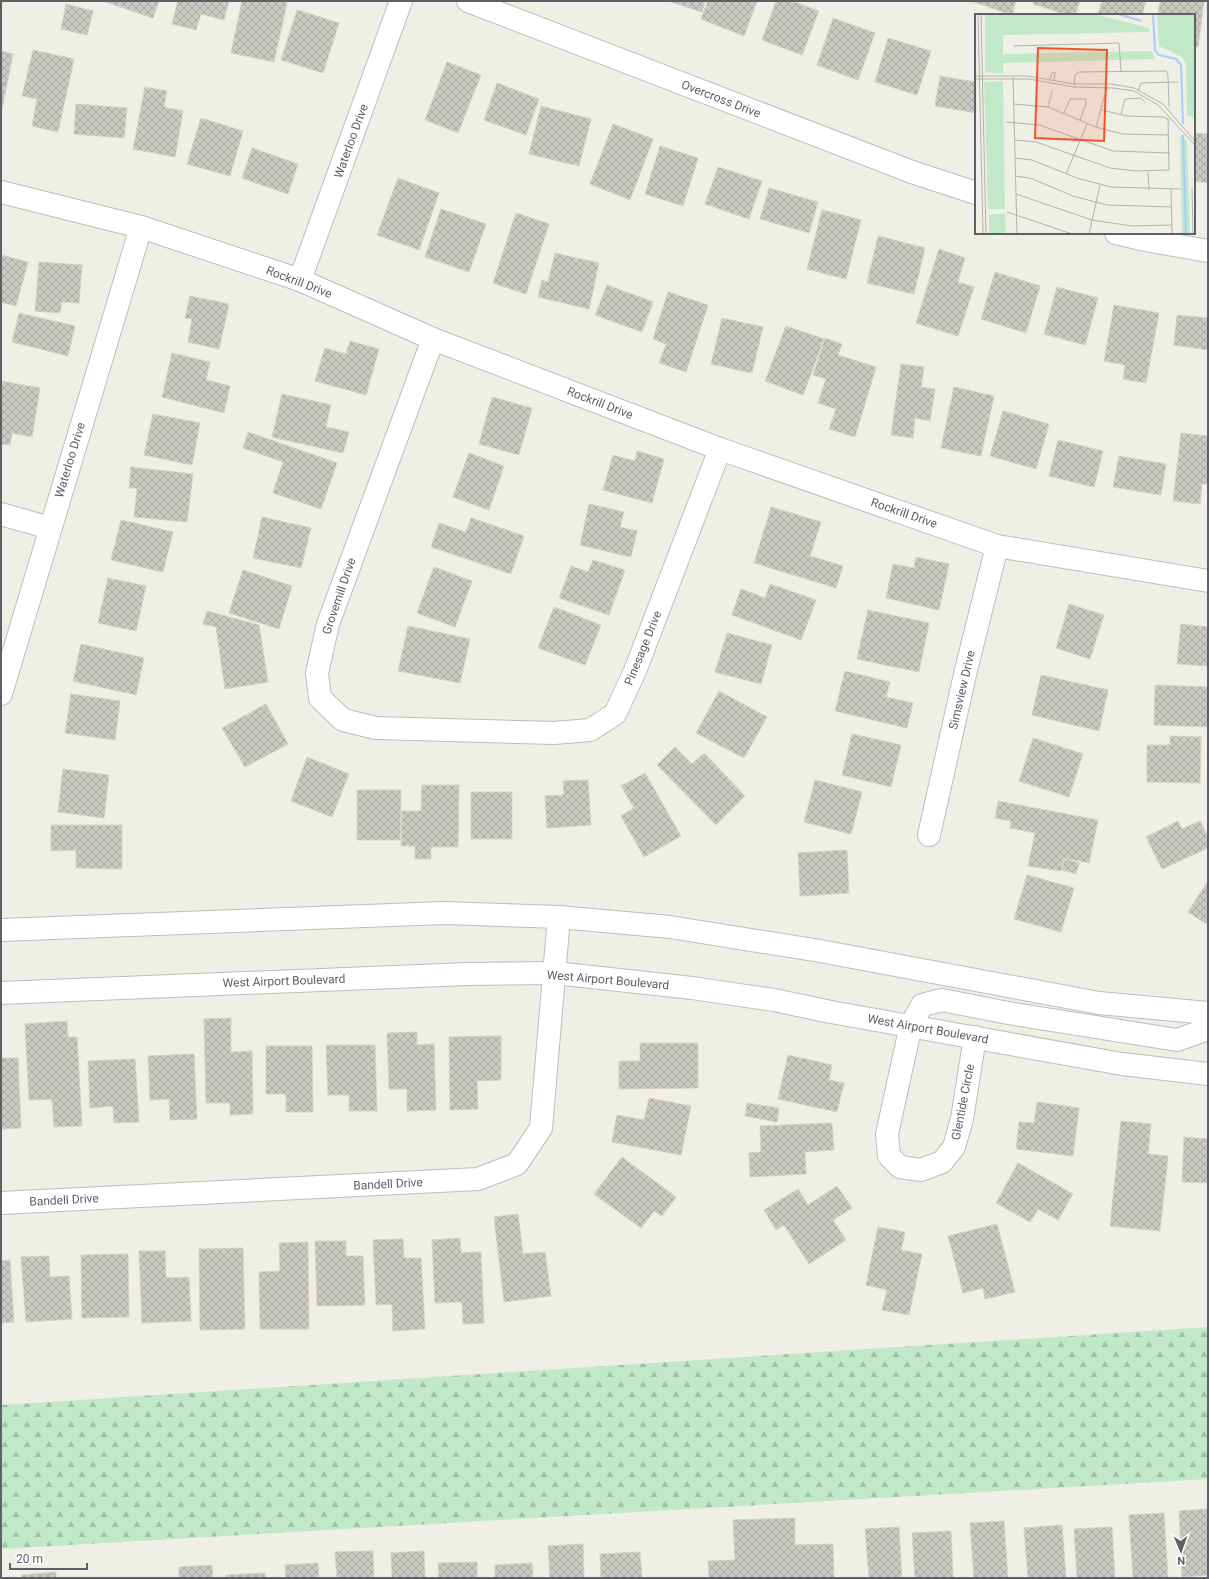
<svg xmlns="http://www.w3.org/2000/svg" width="1209" height="1579" font-family="Roboto,sans-serif">
<style>
.forest{fill:url(#forest-firs)}
.building{fill:url(#building-cross-hatch);stroke:#d5d2c4}
.lines{fill:none;stroke-linecap:round;stroke-linejoin:round}
.street-casing{stroke:#babdc2;stroke-width:24}
.secondary-casing{stroke:#bbbdc4;stroke-width:24}
.street{stroke:#fff;stroke-width:22}
.secondary{stroke:#fff;stroke-width:22}
.labels{text-anchor:middle;stroke-width:3;stroke-linejoin:round;paint-order:stroke}
.street-label{font-size:12px;fill:#5d6067;stroke:#fff}
.inset-river{fill:none;stroke:#a7cdff;stroke-width:2}
.inset-road{fill:none;stroke:#b1b2af;stroke-width:1}
.view{fill:#f0552c;fill-opacity:0.15;stroke:#f0552c;stroke-width:2}
.inset-edge{fill:none;stroke:#5d6067;stroke-width:2}
</style>
<defs>
<pattern id="forest-firs" width="22" height="20" patternUnits="userSpaceOnUse"><rect width="22" height="20" fill="#c2e9c7"/><path d="M5 1l3.5 6h-7zM16 11l3.5 6h-7z" fill="#a1c0a5"/></pattern>
<pattern id="building-cross-hatch" width="8" height="8" patternUnits="userSpaceOnUse"><rect width="8" height="8" fill="#cbcac2"/><path d="M0 0l8 8M0 8l8-8" fill="none" stroke="#a8a7a1"/></pattern>
</defs>
<rect width="100%" height="100%" fill="#f0efe6"/>
<path class="forest" d="M 1208,1327 L 1208,1479 L 1,1549 L 1,1405 Z"/>
<g class="building">
<path d="M 103,1 L 159,1 L 153,18 Z"/>
<path d="M 178,1 L 229,1 L 224,20 L 201,14 L 196,30 L 172,24 Z"/>
<path d="M 242,1 L 279,1 L 287,3 L 274,62 L 231,53 Z"/>
<path d="M 668,1 L 705,1 L 702,12 Z"/>
<path d="M 708,1 L 757,1 L 744,36 L 701,19 Z"/>
<path d="M 776,1 L 792,1 L 819,11 L 802,55 L 762,40 Z"/>
<path d="M 971,1 L 1016,1 L 1012,15 Z"/>
<path d="M 1034,1 L 1080,1 L 1075,15 L 1067,15 L 1033,4 Z"/>
<path d="M 1102,1 L 1146,1 L 1142,15 L 1098,15 Z"/>
<path d="M 1160,1 L 1204,1 L 1198,47 L 1194,46 L 1194,15 L 1158,15 Z"/>
<path d="M 66,4 L 93,11 L 87,35 L 61,29 Z"/>
<path d="M 297,10 L 339,23 L 323,73 L 281,60 Z"/>
<path d="M 833,18 L 875,33 L 858,80 L 817,65 Z"/>
<path d="M 888,38 L 931,51 L 917,95 L 875,82 Z"/>
<path d="M 33,50 L 74,59 L 58,132 L 32,126 L 37,99 L 22,96 Z"/>
<path d="M 1,51 L 13,54 L 1,114 Z"/>
<path d="M 447,62 L 481,75 L 458,133 L 425,120 Z"/>
<path d="M 940,76 L 976,82 L 976,113 L 935,106 Z"/>
<path d="M 497,83 L 539,99 L 526,135 L 484,120 Z"/>
<path d="M 145,87 L 167,91 L 164,107 L 183,111 L 175,157 L 133,149 Z"/>
<path d="M 76,104 L 127,108 L 124,138 L 74,134 Z"/>
<path d="M 541,106 L 591,119 L 579,166 L 529,154 Z"/>
<path d="M 201,118 L 243,131 L 230,176 L 187,164 Z"/>
<path d="M 613,124 L 653,139 L 630,200 L 590,184 Z"/>
<path d="M 1194,133 L 1208,134 L 1208,183 L 1194,181 Z"/>
<path d="M 660,146 L 698,158 L 683,206 L 645,194 Z"/>
<path d="M 252,148 L 298,164 L 288,194 L 242,178 Z"/>
<path d="M 718,167 L 762,181 L 749,219 L 705,204 Z"/>
<path d="M 398,178 L 439,193 L 419,250 L 377,235 Z"/>
<path d="M 769,188 L 818,202 L 809,233 L 760,219 Z"/>
<path d="M 441,209 L 486,224 L 469,272 L 425,257 Z"/>
<path d="M 822,210 L 861,220 L 846,279 L 807,269 Z"/>
<path d="M 516,213 L 549,224 L 526,294 L 493,283 Z"/>
<path d="M 878,236 L 925,248 L 914,294 L 867,283 Z"/>
<path d="M 939,249 L 965,258 L 958,282 L 974,287 L 958,336 L 916,323 Z"/>
<path d="M 555,253 L 599,263 L 589,309 L 538,297 L 542,280 L 548,282 Z"/>
<path d="M 1,255 L 28,262 L 16,306 L 1,302 Z"/>
<path d="M 39,262 L 82,265 L 79,303 L 62,302 L 60,313 L 35,311 Z"/>
<path d="M 995,272 L 1040,286 L 1026,333 L 981,319 Z"/>
<path d="M 607,285 L 653,302 L 642,332 L 595,315 Z"/>
<path d="M 1057,287 L 1098,298 L 1085,345 L 1044,334 Z"/>
<path d="M 668,292 L 708,305 L 686,372 L 659,363 L 666,344 L 653,339 Z"/>
<path d="M 190,296 L 229,304 L 219,349 L 188,342 L 192,319 L 185,318 Z"/>
<path d="M 1114,305 L 1159,313 L 1146,383 L 1123,379 L 1125,365 L 1104,361 Z"/>
<path d="M 19,313 L 75,326 L 68,356 L 12,342 Z"/>
<path d="M 1177,315 L 1208,318 L 1208,350 L 1174,345 Z"/>
<path d="M 722,318 L 763,327 L 752,373 L 711,364 Z"/>
<path d="M 786,326 L 824,339 L 803,395 L 765,381 Z"/>
<path d="M 825,338 L 842,344 L 838,355 L 876,367 L 855,437 L 829,429 L 836,409 L 818,403 L 826,379 L 813,375 Z"/>
<path d="M 350,341 L 379,349 L 366,395 L 315,381 L 325,348 L 346,354 Z"/>
<path d="M 172,353 L 210,362 L 206,380 L 230,386 L 224,413 L 162,397 Z"/>
<path d="M 901,364 L 924,367 L 921,387 L 935,389 L 930,421 L 915,418 L 913,438 L 891,435 Z"/>
<path d="M 1,381 L 40,388 L 32,437 L 12,433 L 10,445 L 1,444 Z"/>
<path d="M 954,387 L 994,396 L 981,456 L 941,448 Z"/>
<path d="M 282,394 L 331,405 L 326,427 L 349,432 L 343,453 L 272,437 Z"/>
<path d="M 492,397 L 532,408 L 519,455 L 479,444 Z"/>
<path d="M 1003,411 L 1049,424 L 1036,469 L 990,456 Z"/>
<path d="M 153,414 L 200,423 L 192,465 L 144,455 Z"/>
<path d="M 248,432 L 337,463 L 321,509 L 273,493 L 283,462 L 243,448 Z"/>
<path d="M 1181,433 L 1208,436 L 1208,484 L 1202,484 L 1200,504 L 1173,501 Z"/>
<path d="M 1058,440 L 1103,451 L 1094,487 L 1049,476 Z"/>
<path d="M 637,451 L 664,459 L 652,503 L 603,490 L 613,455 L 635,461 Z"/>
<path d="M 469,453 L 504,466 L 489,510 L 453,497 Z"/>
<path d="M 1119,456 L 1166,464 L 1161,495 L 1113,487 Z"/>
<path d="M 131,467 L 193,474 L 187,522 L 134,517 L 137,488 L 129,488 Z"/>
<path d="M 589,504 L 624,512 L 620,527 L 637,531 L 631,557 L 580,545 Z"/>
<path d="M 771,507 L 821,522 L 810,556 L 843,566 L 836,588 L 754,563 Z"/>
<path d="M 262,517 L 311,528 L 301,568 L 253,558 Z"/>
<path d="M 471,518 L 524,536 L 511,574 L 431,547 L 439,523 L 466,532 Z"/>
<path d="M 121,520 L 173,532 L 163,572 L 111,560 Z"/>
<path d="M 916,557 L 949,564 L 939,610 L 886,598 L 893,564 L 914,568 Z"/>
<path d="M 593,560 L 625,570 L 609,615 L 559,598 L 571,566 L 588,572 Z"/>
<path d="M 434,567 L 472,581 L 455,627 L 417,613 Z"/>
<path d="M 243,570 L 292,586 L 279,629 L 229,613 Z"/>
<path d="M 108,578 L 146,586 L 136,631 L 98,623 Z"/>
<path d="M 770,584 L 816,600 L 801,640 L 732,615 L 741,589 L 765,598 Z"/>
<path d="M 1069,604 L 1104,615 L 1090,659 L 1056,648 Z"/>
<path d="M 554,607 L 601,625 L 585,665 L 538,648 Z"/>
<path d="M 868,610 L 929,623 L 919,672 L 857,659 Z"/>
<path d="M 207,611 L 259,625 L 268,682 L 225,689 L 216,627 L 203,624 Z"/>
<path d="M 1181,624 L 1208,627 L 1208,666 L 1177,664 Z"/>
<path d="M 408,626 L 470,639 L 460,683 L 398,671 Z"/>
<path d="M 727,633 L 772,645 L 761,684 L 715,672 Z"/>
<path d="M 81,644 L 144,658 L 136,695 L 73,681 Z"/>
<path d="M 845,671 L 890,682 L 886,697 L 913,703 L 907,728 L 835,711 Z"/>
<path d="M 1041,675 L 1108,690 L 1099,731 L 1032,715 Z"/>
<path d="M 1155,685 L 1208,687 L 1208,727 L 1154,725 Z"/>
<path d="M 719,691 L 767,717 L 744,758 L 696,733 Z"/>
<path d="M 71,694 L 120,701 L 115,740 L 65,733 Z"/>
<path d="M 266,704 L 288,744 L 245,767 L 222,728 Z"/>
<path d="M 852,734 L 901,745 L 891,787 L 842,775 Z"/>
<path d="M 1170,736 L 1201,737 L 1200,783 L 1147,782 L 1147,745 L 1170,745 Z"/>
<path d="M 1033,738 L 1083,754 L 1069,797 L 1019,781 Z"/>
<path d="M 675,747 L 692,764 L 704,753 L 745,796 L 716,825 L 657,765 Z"/>
<path d="M 307,757 L 349,774 L 332,817 L 291,801 Z"/>
<path d="M 63,769 L 109,775 L 104,818 L 58,812 Z"/>
<path d="M 645,773 L 681,836 L 644,857 L 621,816 L 634,808 L 621,786 Z"/>
<path d="M 588,780 L 591,825 L 547,828 L 545,796 L 564,795 L 563,781 Z"/>
<path d="M 815,780 L 862,792 L 851,834 L 804,822 Z"/>
<path d="M 422,785 L 459,785 L 458,847 L 431,847 L 431,859 L 415,859 L 415,846 L 401,846 L 402,811 L 421,811 Z"/>
<path d="M 357,790 L 401,790 L 400,840 L 357,840 Z"/>
<rect x="471" y="792" width="41" height="47"/>
<path d="M 998,801 L 1098,820 L 1089,863 L 1064,858 L 1061,871 L 1028,866 L 1035,833 L 1010,828 L 1011,821 L 995,818 Z"/>
<path d="M 1178,821 L 1182,829 L 1200,821 L 1208,837 L 1208,848 L 1162,869 L 1146,837 Z"/>
<path d="M 51,825 L 122,825 L 122,869 L 76,868 L 76,850 L 51,851 Z"/>
<path d="M 847,850 L 849,893 L 800,896 L 798,853 Z"/>
<path d="M 1065,859 L 1079,863 L 1076,874 L 1062,870 Z"/>
<path d="M 1027,875 L 1074,888 L 1061,932 L 1014,919 Z"/>
<path d="M 1208,881 L 1208,925 L 1188,912 Z"/>
<path d="M 231,1018 L 231,1052 L 252,1051 L 253,1114 L 230,1115 L 230,1103 L 206,1103 L 204,1019 Z"/>
<path d="M 67,1021 L 68,1037 L 77,1037 L 82,1126 L 54,1127 L 52,1099 L 29,1100 L 25,1024 Z"/>
<path d="M 417,1032 L 417,1045 L 434,1044 L 436,1110 L 407,1111 L 407,1089 L 389,1089 L 387,1033 Z"/>
<path d="M 501,1036 L 501,1080 L 477,1081 L 478,1109 L 450,1110 L 449,1037 Z"/>
<path d="M 640,1043 L 698,1043 L 698,1088 L 619,1089 L 619,1061 L 640,1061 Z"/>
<path d="M 326,1045 L 375,1045 L 377,1111 L 349,1111 L 349,1095 L 328,1095 Z"/>
<path d="M 266,1046 L 312,1046 L 313,1112 L 286,1112 L 286,1094 L 266,1094 Z"/>
<path d="M 194,1054 L 197,1119 L 170,1120 L 169,1099 L 150,1100 L 148,1056 Z"/>
<path d="M 788,1055 L 832,1065 L 829,1080 L 844,1083 L 837,1112 L 778,1099 Z"/>
<path d="M 1,1058 L 18,1058 L 21,1128 L 1,1129 Z"/>
<path d="M 135,1059 L 139,1122 L 114,1123 L 113,1106 L 90,1108 L 88,1061 Z"/>
<path d="M 649,1098 L 691,1106 L 681,1155 L 612,1142 L 617,1115 L 644,1120 Z"/>
<path d="M 1037,1102 L 1079,1108 L 1073,1156 L 1016,1149 L 1019,1122 L 1034,1123 Z"/>
<path d="M 747,1103 L 779,1108 L 777,1122 L 745,1116 Z"/>
<path d="M 1121,1121 L 1151,1124 L 1148,1154 L 1168,1156 L 1160,1231 L 1110,1226 Z"/>
<path d="M 832,1123 L 834,1150 L 805,1152 L 806,1174 L 750,1177 L 749,1153 L 761,1152 L 760,1126 Z"/>
<path d="M 1184,1137 L 1208,1139 L 1208,1183 L 1182,1182 Z"/>
<path d="M 622,1157 L 676,1197 L 662,1216 L 654,1211 L 641,1228 L 594,1194 Z"/>
<path d="M 1018,1163 L 1073,1194 L 1058,1220 L 1038,1209 L 1030,1222 L 996,1203 Z"/>
<path d="M 837,1186 L 852,1208 L 833,1220 L 846,1240 L 809,1264 L 784,1225 L 776,1230 L 764,1210 L 798,1189 L 808,1205 Z"/>
<path d="M 518,1214 L 523,1254 L 545,1252 L 551,1296 L 504,1302 L 494,1217 Z"/>
<path d="M 997,1224 L 1015,1292 L 985,1299 L 983,1288 L 963,1293 L 948,1236 Z"/>
<path d="M 878,1227 L 905,1232 L 901,1250 L 922,1254 L 909,1315 L 882,1310 L 887,1290 L 866,1285 Z"/>
<path d="M 460,1238 L 461,1253 L 481,1252 L 484,1323 L 463,1324 L 462,1302 L 435,1303 L 432,1240 Z"/>
<path d="M 403,1239 L 404,1258 L 421,1258 L 425,1329 L 393,1331 L 392,1304 L 376,1305 L 373,1240 Z"/>
<path d="M 315,1241 L 346,1241 L 346,1256 L 363,1256 L 365,1305 L 317,1306 Z"/>
<path d="M 308,1242 L 309,1329 L 260,1329 L 259,1272 L 280,1271 L 279,1243 Z"/>
<path d="M 243,1248 L 245,1329 L 200,1330 L 199,1249 Z"/>
<path d="M 139,1251 L 165,1251 L 166,1278 L 189,1277 L 191,1321 L 142,1323 Z"/>
<path d="M 128,1254 L 129,1317 L 82,1318 L 81,1255 Z"/>
<path d="M 49,1256 L 50,1277 L 69,1276 L 72,1319 L 26,1322 L 21,1257 Z"/>
<path d="M 10,1260 L 14,1322 L 1,1323 L 1,1261 Z"/>
<path d="M 1208,1509 L 1208,1575 L 1182,1577 L 1179,1511 Z"/>
<path d="M 1164,1513 L 1168,1578 L 1133,1578 L 1129,1515 Z"/>
<path d="M 795,1518 L 795,1545 L 833,1544 L 834,1578 L 709,1578 L 708,1561 L 735,1560 L 733,1520 Z"/>
<path d="M 1004,1521 L 1008,1578 L 974,1578 L 970,1523 Z"/>
<path d="M 1062,1525 L 1066,1578 L 1028,1578 L 1024,1528 Z"/>
<path d="M 899,1527 L 902,1578 L 869,1578 L 865,1529 Z"/>
<path d="M 1112,1527 L 1115,1578 L 1077,1578 L 1074,1529 Z"/>
<path d="M 951,1531 L 953,1578 L 915,1578 L 912,1533 Z"/>
<path d="M 583,1544 L 584,1578 L 550,1578 L 548,1546 Z"/>
<path d="M 373,1551 L 374,1578 L 337,1578 L 335,1552 Z"/>
<path d="M 424,1551 L 425,1578 L 392,1578 L 391,1553 Z"/>
<path d="M 640,1552 L 642,1578 L 601,1578 L 600,1554 Z"/>
<path d="M 477,1562 L 477,1578 L 439,1578 L 438,1563 Z"/>
<path d="M 318,1563 L 319,1578 L 286,1578 L 285,1565 Z"/>
<path d="M 532,1563 L 533,1578 L 495,1578 L 495,1565 Z"/>
<path d="M 212,1565 L 213,1578 L 179,1578 L 179,1567 Z"/>
<path d="M 56,1572 L 56,1578 L 22,1578 L 22,1575 Z"/>
<path d="M 265,1573 L 265,1578 L 226,1578 L 226,1575 Z"/>
</g>
<g class="lines">
<g class="street-casing">
<g id="street">
<path d="M 468,1 L 912,172 L 976,193"/>
<path d="M 1,192 L 141,227 L 300,280 L 433,339 L 720,449 L 997,546 L 1208,581"/>
<path d="M 1116,233 L 1145,240 L 1208,251"/>
<path d="M 300,280 L 401,1"/>
<path d="M 433,339 L 328,624 L 317,673 L 320,698 L 343,720 L 376,728 L 554,733 L 590,730 L 615,714 L 635,671 L 720,449"/>
<path d="M 1,514 L 50,528"/>
<path d="M 1,694 L 141,227"/>
<path d="M 929,835 L 966,670 L 997,546"/>
<path d="M 911,1025 L 887,1134 L 889,1156 L 900,1167 L 921,1170 L 942,1162 L 954,1147 L 962,1119 L 975,1037"/>
<path d="M 1,1203 L 478,1179 L 517,1164 L 541,1128 L 559,917"/>
</g>
</g>
<g class="secondary-casing">
<g id="secondary">
<path d="M 1,930 L 444,913 L 559,917 L 670,927 L 820,951 L 1099,1003 L 1208,1013"/>
<path d="M 1,993 L 467,974 L 555,973 L 692,988 L 774,1000 L 831,1012 L 1122,1064 L 1208,1074"/>
<path d="M 911,1025 L 922,1005 L 942,1000 L 1008,1013 L 1177,1040 L 1208,1029"/>
</g>
</g>
<use href="#street" class="street"/>
<use href="#secondary" class="secondary"/>
</g>
<g class="labels">
<g class="street-label">
<text transform="translate(721 99) rotate(21)" y="4">Overcross Drive</text>
<text transform="translate(351 141) rotate(-70)" y="4">Waterloo Drive</text>
<text transform="translate(299 282) rotate(21)" y="4">Rockrill Drive</text>
<text transform="translate(600 403) rotate(21)" y="4">Rockrill Drive</text>
<text transform="translate(70 460) rotate(-73)" y="4">Waterloo Drive</text>
<text transform="translate(904 513) rotate(19)" y="4">Rockrill Drive</text>
<text transform="translate(339 596) rotate(-71)" y="4">Grovemill Drive</text>
<text transform="translate(643 648) rotate(-68)" y="4">Pinesage Drive</text>
<text transform="translate(962 690) rotate(-77)" y="4">Simsview Drive</text>
<text transform="translate(608 980) rotate(5)" y="4">West Airport Boulevard</text>
<text transform="translate(284 981) rotate(-2)" y="4">West Airport Boulevard</text>
<text transform="translate(928 1029) rotate(10)" y="4">West Airport Boulevard</text>
<text transform="translate(963 1102) rotate(-79)" y="4">Glentide Circle</text>
<text transform="translate(388 1184) rotate(-3)" y="4">Bandell Drive</text>
<text transform="translate(64 1200) rotate(-3)" y="4">Bandell Drive</text>
</g>
</g>
<g transform="translate(975 14)">
<rect width="220" height="220" fill="#f0efe6"/>
<path d="M 182,0 L 220,0 L 220,104 L 212,101 L 211,49 L 207,43 L 184,32 ZM 205,120 L 212,127 L 215,220 L 207,220 ZM 30,199 L 31,220 L 14,220 L 14,201 Z" fill="#c2e9c7"/>
<path d="M 10,0 L 120,0 L 174,14 L 175,18 L 28,21 L 28,40 L 177,37 L 180,45 L 28,49 L 28,60 L 10,58 ZM 28,67 L 30,195 L 13,195 L 9,68 Z" fill="#c2e9c7"/>
<path class="inset-river" d="M 143,0 L 167,7M 178,0 L 180,36 L 184,41 L 201,45 L 206,51 L 208,110M 208,121 L 211,220"/>
<path class="inset-road" d="M 3,0 L 8,220M 6,0 L 11,220M 38,32 L 144,29 L 146,58M 0,62 L 53,62 L 99,70 L 136,70 L 159,74 L 188,90 L 220,127M 38,63 L 42,220M 0,65 L 54,65 L 99,73 L 138,74 L 159,77 L 183,91 L 220,131M 75,65 L 77,59 L 80,58 L 79,66M 99,71 L 100,61 L 104,58 L 191,57 L 193,61 L 194,93M 163,77 L 166,69 L 203,68M 39,90 L 73,93 L 121,113 L 147,120 L 194,121M 73,93 L 77,77M 89,99 L 95,85 L 111,85 L 111,90 L 105,106M 146,101 L 150,85 L 166,84 L 170,89M 31,108 L 64,111 L 138,137 L 195,139M 121,113 L 132,73M 40,126 L 61,128 L 135,154 L 161,157 L 194,156 L 193,105 L 188,103 L 151,102 L 127,96M 40,144 L 57,146 L 102,164 L 136,173 L 206,175M 173,158 L 174,176M 91,160 L 112,110M 40,162 L 55,164 L 98,182 L 132,191 L 197,193M 217,174 L 218,220M 196,175 L 197,220M 41,180 L 117,206 L 157,212 L 197,211M 32,198 L 97,220M 114,220 L 125,171"/>
<path class="view" d="M 63,34 L 132,36 L 129,127 L 60,124 Z"/>
<rect width="220" height="220" class="inset-edge"/>
</g>
<rect width="1209" height="1579" fill="none" stroke="#5d6067" stroke-width="4"/>
<g transform="translate(1181 1551) rotate(178)" stroke="#ffffff" stroke-width="3" paint-order="stroke">
<path d="M0-3L7 15L0 10L-7 15Z" fill="#5d6067"/>
<text y="-6" font-size="11" font-weight="bold" text-anchor="middle" fill="#5d6067">N</text>
</g>
<path d="M10 1563v6h77v-6" fill="none" stroke="#5d6067" stroke-width="2"/>
<text x="16" y="1563" font-size="12" fill="#5d6067" stroke="#ffffff" stroke-width="3" paint-order="stroke">20 m</text>
</svg>
